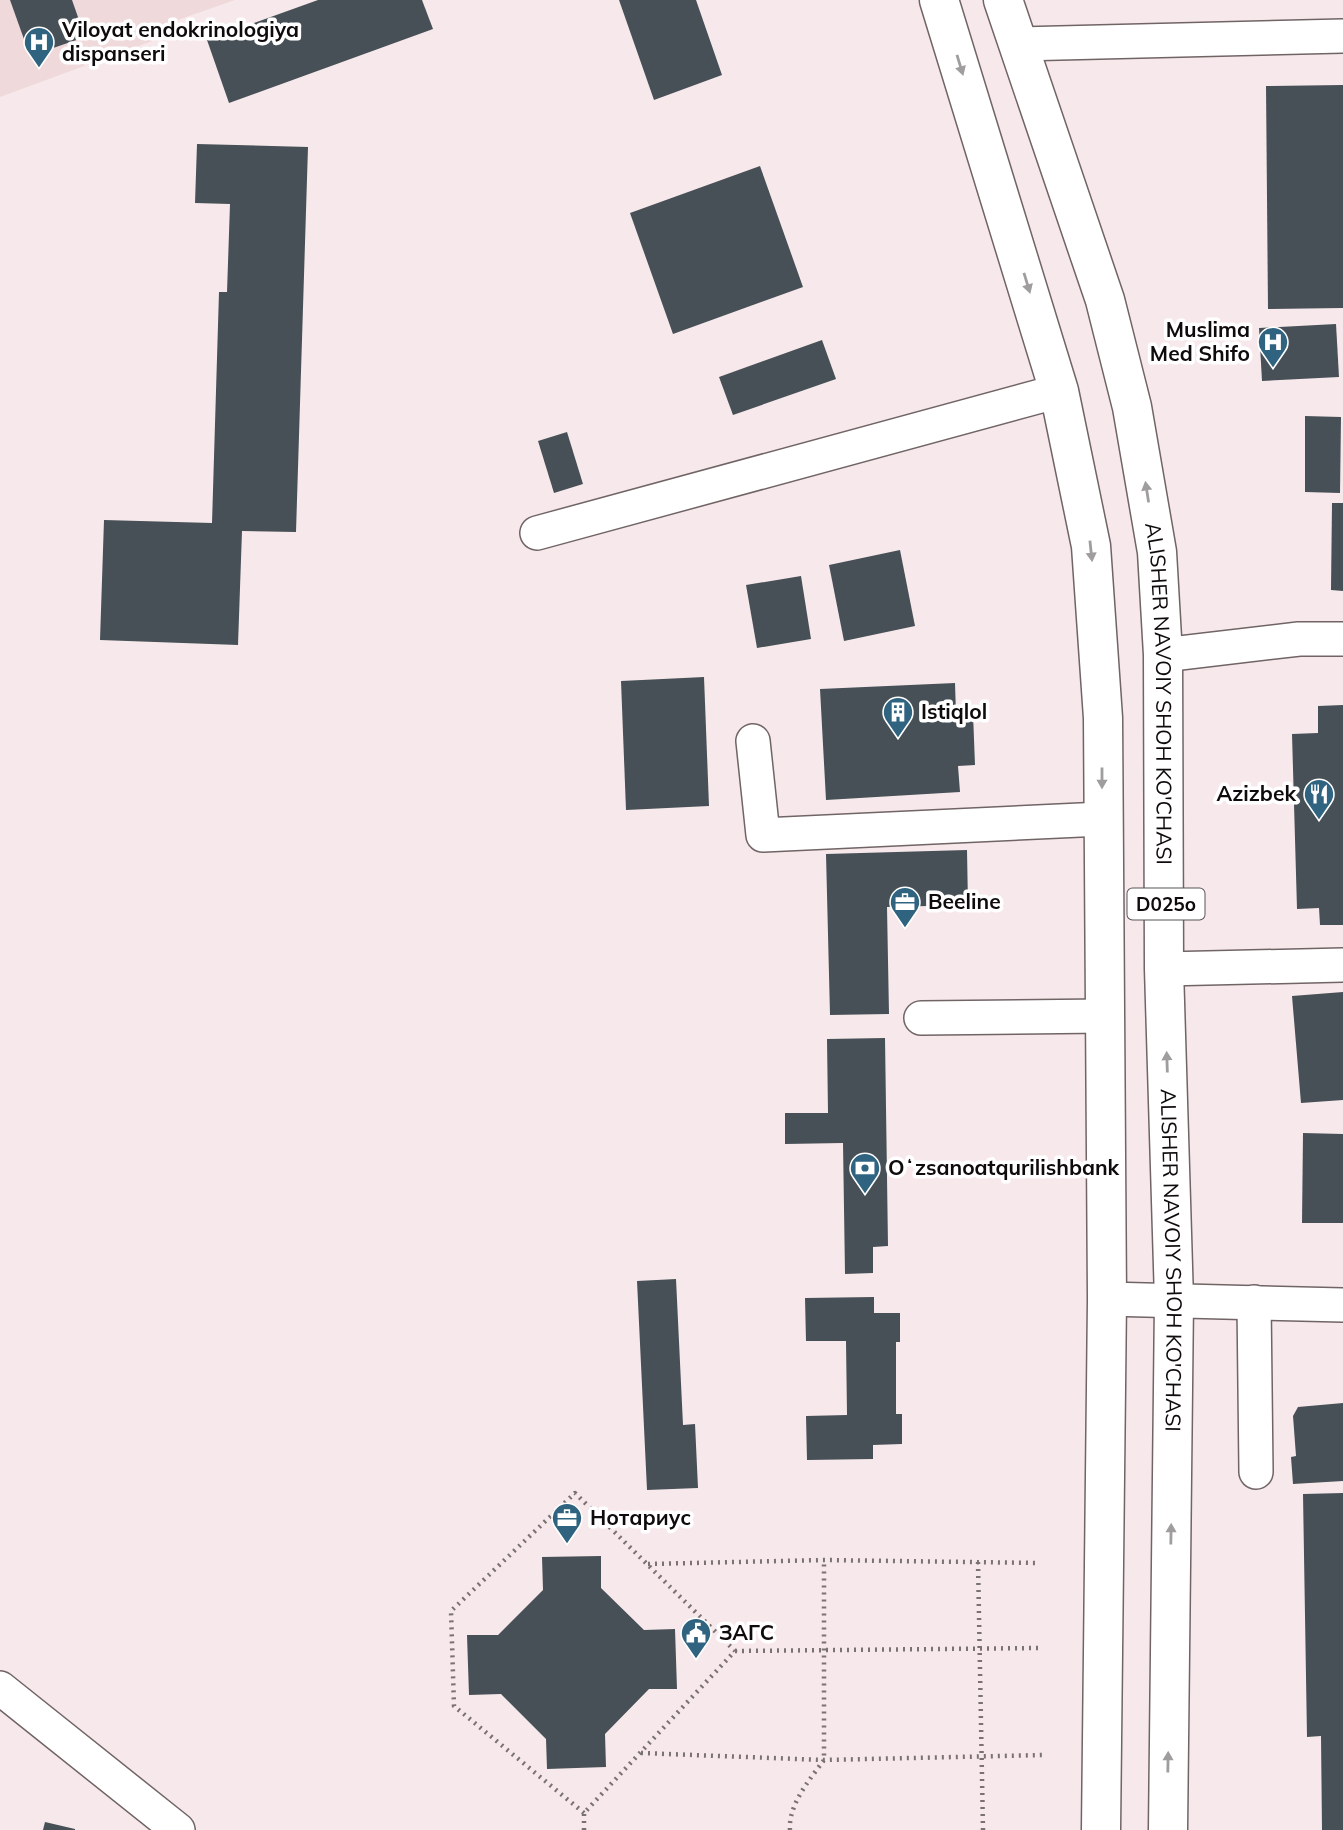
<svg xmlns="http://www.w3.org/2000/svg" width="1343" height="1830" font-family="Mulish,sans-serif">
<style>
.built{fill:#efd9db}
.building{fill:#475056}
.lines{fill:none;stroke-linecap:round;stroke-linejoin:round}
.minor-casing{stroke:#706465;stroke-width:36}
.major-casing{stroke:#706465;stroke-width:41}
.path{stroke:#7a7172;stroke-width:4.5;stroke-dasharray:2 5;stroke-linecap:butt}
.minor{stroke:#fff;stroke-width:33}
.major{stroke:#fff;stroke-width:38}
.oneway{fill:#9f9d9d}
.labels{text-anchor:middle;stroke-width:7;stroke-linejoin:round;paint-order:stroke}
.shield{fill:#fff;stroke:#575454;stroke-width:2}
.shield-label{font-size:19px;font-weight:bold;fill:#0f0a0b}
.poi-label{font-size:21px;font-weight:bold;fill:#0f0a0b;stroke:#fff;text-anchor:start}
.street-label{font-size:21px;fill:#0f0a0b;stroke:#fff}
</style>
<rect width="100%" height="100%" fill="#f7e9eb"/>
<path class="built" d="M 0,0 L 235,0 L 152,29 L 155,40 L 0,97 Z"/>
<g class="building">
<path d="M 10,0 L 72,0 L 85,37 L 30,56 Z"/>
<path d="M 318,0 L 422,0 L 433,29 L 229,103 L 207,40 Z"/>
<path d="M 619,0 L 696,0 L 722,75 L 654,100 Z"/>
<path d="M 1343,85 L 1343,308 L 1268,309 L 1266,86 Z"/>
<path d="M 197,144 L 308,147 L 296,532 L 242,531 L 238,645 L 100,640 L 104,520 L 212,523 L 219,292 L 227,292 L 230,204 L 195,203 Z"/>
<path d="M 760,166 L 803,287 L 673,334 L 630,213 Z"/>
<path d="M 1336,324 L 1339,377 L 1262,381 L 1259,328 Z"/>
<path d="M 822,340 L 836,379 L 733,415 L 719,377 Z"/>
<path d="M 1305,416 L 1341,417 L 1340,493 L 1305,492 Z"/>
<path d="M 567,432 L 583,484 L 554,493 L 538,441 Z"/>
<path d="M 1332,503 L 1343,503 L 1343,591 L 1331,590 Z"/>
<path d="M 900,550 L 915,626 L 844,641 L 829,565 Z"/>
<path d="M 801,576 L 811,639 L 757,648 L 746,585 Z"/>
<path d="M 704,677 L 709,806 L 626,810 L 621,681 Z"/>
<path d="M 955,683 L 956,714 L 973,713 L 975,765 L 958,766 L 960,792 L 826,800 L 820,689 Z"/>
<path d="M 1343,705 L 1343,925 L 1320,925 L 1319,908 L 1297,909 L 1292,734 L 1318,733 L 1318,706 Z"/>
<path d="M 967,850 L 968,905 L 887,907 L 889,1014 L 830,1015 L 826,854 Z"/>
<path d="M 1343,992 L 1343,1100 L 1301,1103 L 1292,996 Z"/>
<path d="M 885,1038 L 888,1246 L 873,1247 L 873,1273 L 845,1274 L 843,1143 L 785,1144 L 785,1113 L 828,1113 L 827,1039 Z"/>
<path d="M 1303,1133 L 1343,1134 L 1343,1223 L 1302,1223 Z"/>
<path d="M 676,1279 L 683,1425 L 695,1424 L 698,1488 L 647,1490 L 637,1281 Z"/>
<path d="M 874,1297 L 874,1313 L 900,1313 L 900,1342 L 896,1342 L 896,1414 L 902,1414 L 902,1444 L 873,1445 L 873,1459 L 807,1460 L 806,1416 L 847,1415 L 846,1341 L 806,1341 L 805,1298 Z"/>
<path d="M 1343,1403 L 1343,1481 L 1293,1484 L 1291,1457 L 1296,1456 L 1293,1416 L 1298,1407 Z"/>
<path d="M 1343,1493 L 1343,1830 L 1322,1830 L 1321,1736 L 1307,1737 L 1303,1494 Z"/>
<path d="M 601,1556 L 601,1588 L 644,1630 L 675,1629 L 677,1689 L 649,1689 L 605,1734 L 606,1767 L 547,1769 L 546,1739 L 501,1694 L 469,1695 L 467,1635 L 498,1635 L 543,1590 L 542,1557 Z"/>
<path d="M 45,1822 L 75,1829 L 75,1830 L 43,1830 Z"/>
</g>
<g class="lines">
<g class="minor-casing">
<g id="minor">
<path d="M 1019,44 L 1343,36"/>
<path d="M 537,533 L 1059,391"/>
<path d="M 1163,655 L 1299,639 L 1343,639"/>
<path d="M 753,741 L 763,835 L 1102,819"/>
<path d="M 1164,969 L 1343,965"/>
<path d="M 921,1018 L 1104,1016"/>
<path d="M 1107,1299 L 1343,1305"/>
<path d="M 1254,1302 L 1256,1472"/>
<path d="M 0,1688 L 178,1830"/>
</g>
</g>
<g class="major-casing">
<g id="major">
<path d="M 939,0 L 1059,391 L 1091,546 L 1103,718 L 1107,1299 L 1101,1830"/>
<path id="s1" d="M 1003,0 L 1105,300 L 1132,407 L 1157,552 L 1163,655 L 1164,969 L 1174,1300 L 1168,1830"/>
</g>
</g>
<g class="path">
<path d="M 978,1562 L 983,1830"/>
<path d="M 648,1564 L 824,1560 L 1039,1563"/>
<path d="M 735,1651 L 1041,1648"/>
<path d="M 641,1753 L 824,1760 L 1044,1755"/>
<path d="M 584,1813 L 454,1706 L 451,1611 L 575,1493 L 735,1651 L 584,1813 L 584,1830"/>
<path d="M 790,1830 C 788,1805 810,1779 824,1760 L 824,1560"/>
</g>
<use href="#minor" class="minor"/>
<use href="#major" class="major"/>
</g>
<defs><path id="oneway-solid" d="M-6-.8H1V-3.2L6.5 0L1 3.2V.8H-6Z" transform="scale(1.75)"/></defs>
<g class="oneway">
<use href="#oneway-solid" transform="translate(960 65) rotate(73)"/>
<use href="#oneway-solid" transform="translate(1027 283) rotate(73)"/>
<use href="#oneway-solid" transform="translate(1147 492) rotate(-99)"/>
<use href="#oneway-solid" transform="translate(1091 551) rotate(84)"/>
<use href="#oneway-solid" transform="translate(1102 778) rotate(90)"/>
<use href="#oneway-solid" transform="translate(1167 1062) rotate(-92)"/>
<use href="#oneway-solid" transform="translate(1171 1534) rotate(-89)"/>
<use href="#oneway-solid" transform="translate(1168 1762) rotate(-89)"/>
</g>
<defs>
<g id="hospital-pin" transform="scale(1.575)"><path d="M0 17L-7.5 6A9.5 9.5 0 1 1 7.5 6Z" fill="#306380" stroke="#fff"/><path d="M-5-5h3v3.5h4V-5h3V5h-3V1.5h-4V5h-3Z" fill="#fff"/></g>
<g id="building-pin" transform="scale(1.575)"><path d="M0 17L-7.5 6A9.5 9.5 0 1 1 7.5 6Z" fill="#306380" stroke="#fff"/><path d="M-4-6H4V6H1V3H-1V6H-4ZM-2.5-4.3h1.7v1.8h-1.7ZM.8-4.3h1.7v1.8H.8ZM-2.5-1h1.7V.8h-1.7ZM.8-1h1.7V.8H.8Z" fill="#fff"/></g>
<g id="restaurant-pin" transform="scale(1.575)"><path d="M0 17L-7.5 6A9.5 9.5 0 1 1 7.5 6Z" fill="#306380" stroke="#fff"/><path d="M-5-6h1v4h1v-4h1v4h1v-4h1v5L-1.5 .5V6h-2V.5L-5-1ZM5-6V6H3V1.5H1.5Q1.5-4 5-6Z" fill="#fff"/></g>
<g id="office-pin" transform="scale(1.575)"><path d="M0 17L-7.5 6A9.5 9.5 0 1 1 7.5 6Z" fill="#306380" stroke="#fff"/><path d="M-6-3h4V-5.5h4V-3h4V5H-6ZM-1-4.5V-3h2v-1.5ZM-6 0V1H6V0Z" fill="#fff"/></g>
<g id="bank-pin" transform="scale(1.575)"><path d="M0 17L-7.5 6A9.5 9.5 0 1 1 7.5 6Z" fill="#306380" stroke="#fff"/><path d="M-6-4H6V4H-6ZM0-2.3a2.3 2.3 0 1 0 0 4.6a2.3 2.3 0 1 0 0-4.6Z" fill="#fff"/></g>
<g id="civic-pin" transform="scale(1.575)"><path d="M0 17L-7.5 6A9.5 9.5 0 1 1 7.5 6Z" fill="#306380" stroke="#fff"/><path d="M-.6-6.5H3V-4.5H.6V-3L4-1V1h2V6H-6V1h2V-1L-.6-3ZM-1.2 2.5V6h2.4V2.5Z" fill="#fff"/></g>
</defs>
<g fill-rule="evenodd">
<use href="#hospital-pin" x="39" y="42"/>
<use href="#hospital-pin" x="1273" y="342"/>
<use href="#building-pin" x="898" y="712"/>
<use href="#restaurant-pin" x="1319" y="794"/>
<use href="#office-pin" x="905" y="902"/>
<use href="#bank-pin" x="865" y="1168"/>
<use href="#office-pin" x="567" y="1518"/>
<use href="#civic-pin" x="696" y="1633"/>
</g>
<g class="labels">
<rect class="shield" x="1127.5" y="888.5" width="77" height="31" rx="5"/>
<g class="shield-label">
<text x="1166" y="911">D025o</text>
</g>
<g class="poi-label">
<text x="62" y="37">Viloyat endokrinologiya<tspan x="62" dy="24">dispanseri</tspan></text>
<text x="1250" y="337" text-anchor="end">Muslima<tspan x="1250" dy="24">Med Shifo</tspan></text>
<text x="921" y="719">Istiqlol</text>
<text x="1296" y="801" text-anchor="end">Azizbek</text>
<text x="928" y="909">Beeline</text>
<text x="888" y="1175">Oʻzsanoatqurilishbank</text>
<text x="590" y="1525">Нотариус</text>
<text x="719" y="1640">ЗАГС</text>
</g>
<g class="street-label">
<text dy="7" stroke="none"><textPath href="#s1" startOffset="716">ALISHER NAVOIY SHOH KO'CHASI</textPath></text>
<text dy="7" stroke="none"><textPath href="#s1" startOffset="1283">ALISHER NAVOIY SHOH KO'CHASI</textPath></text>
</g>
</g>
</svg>
